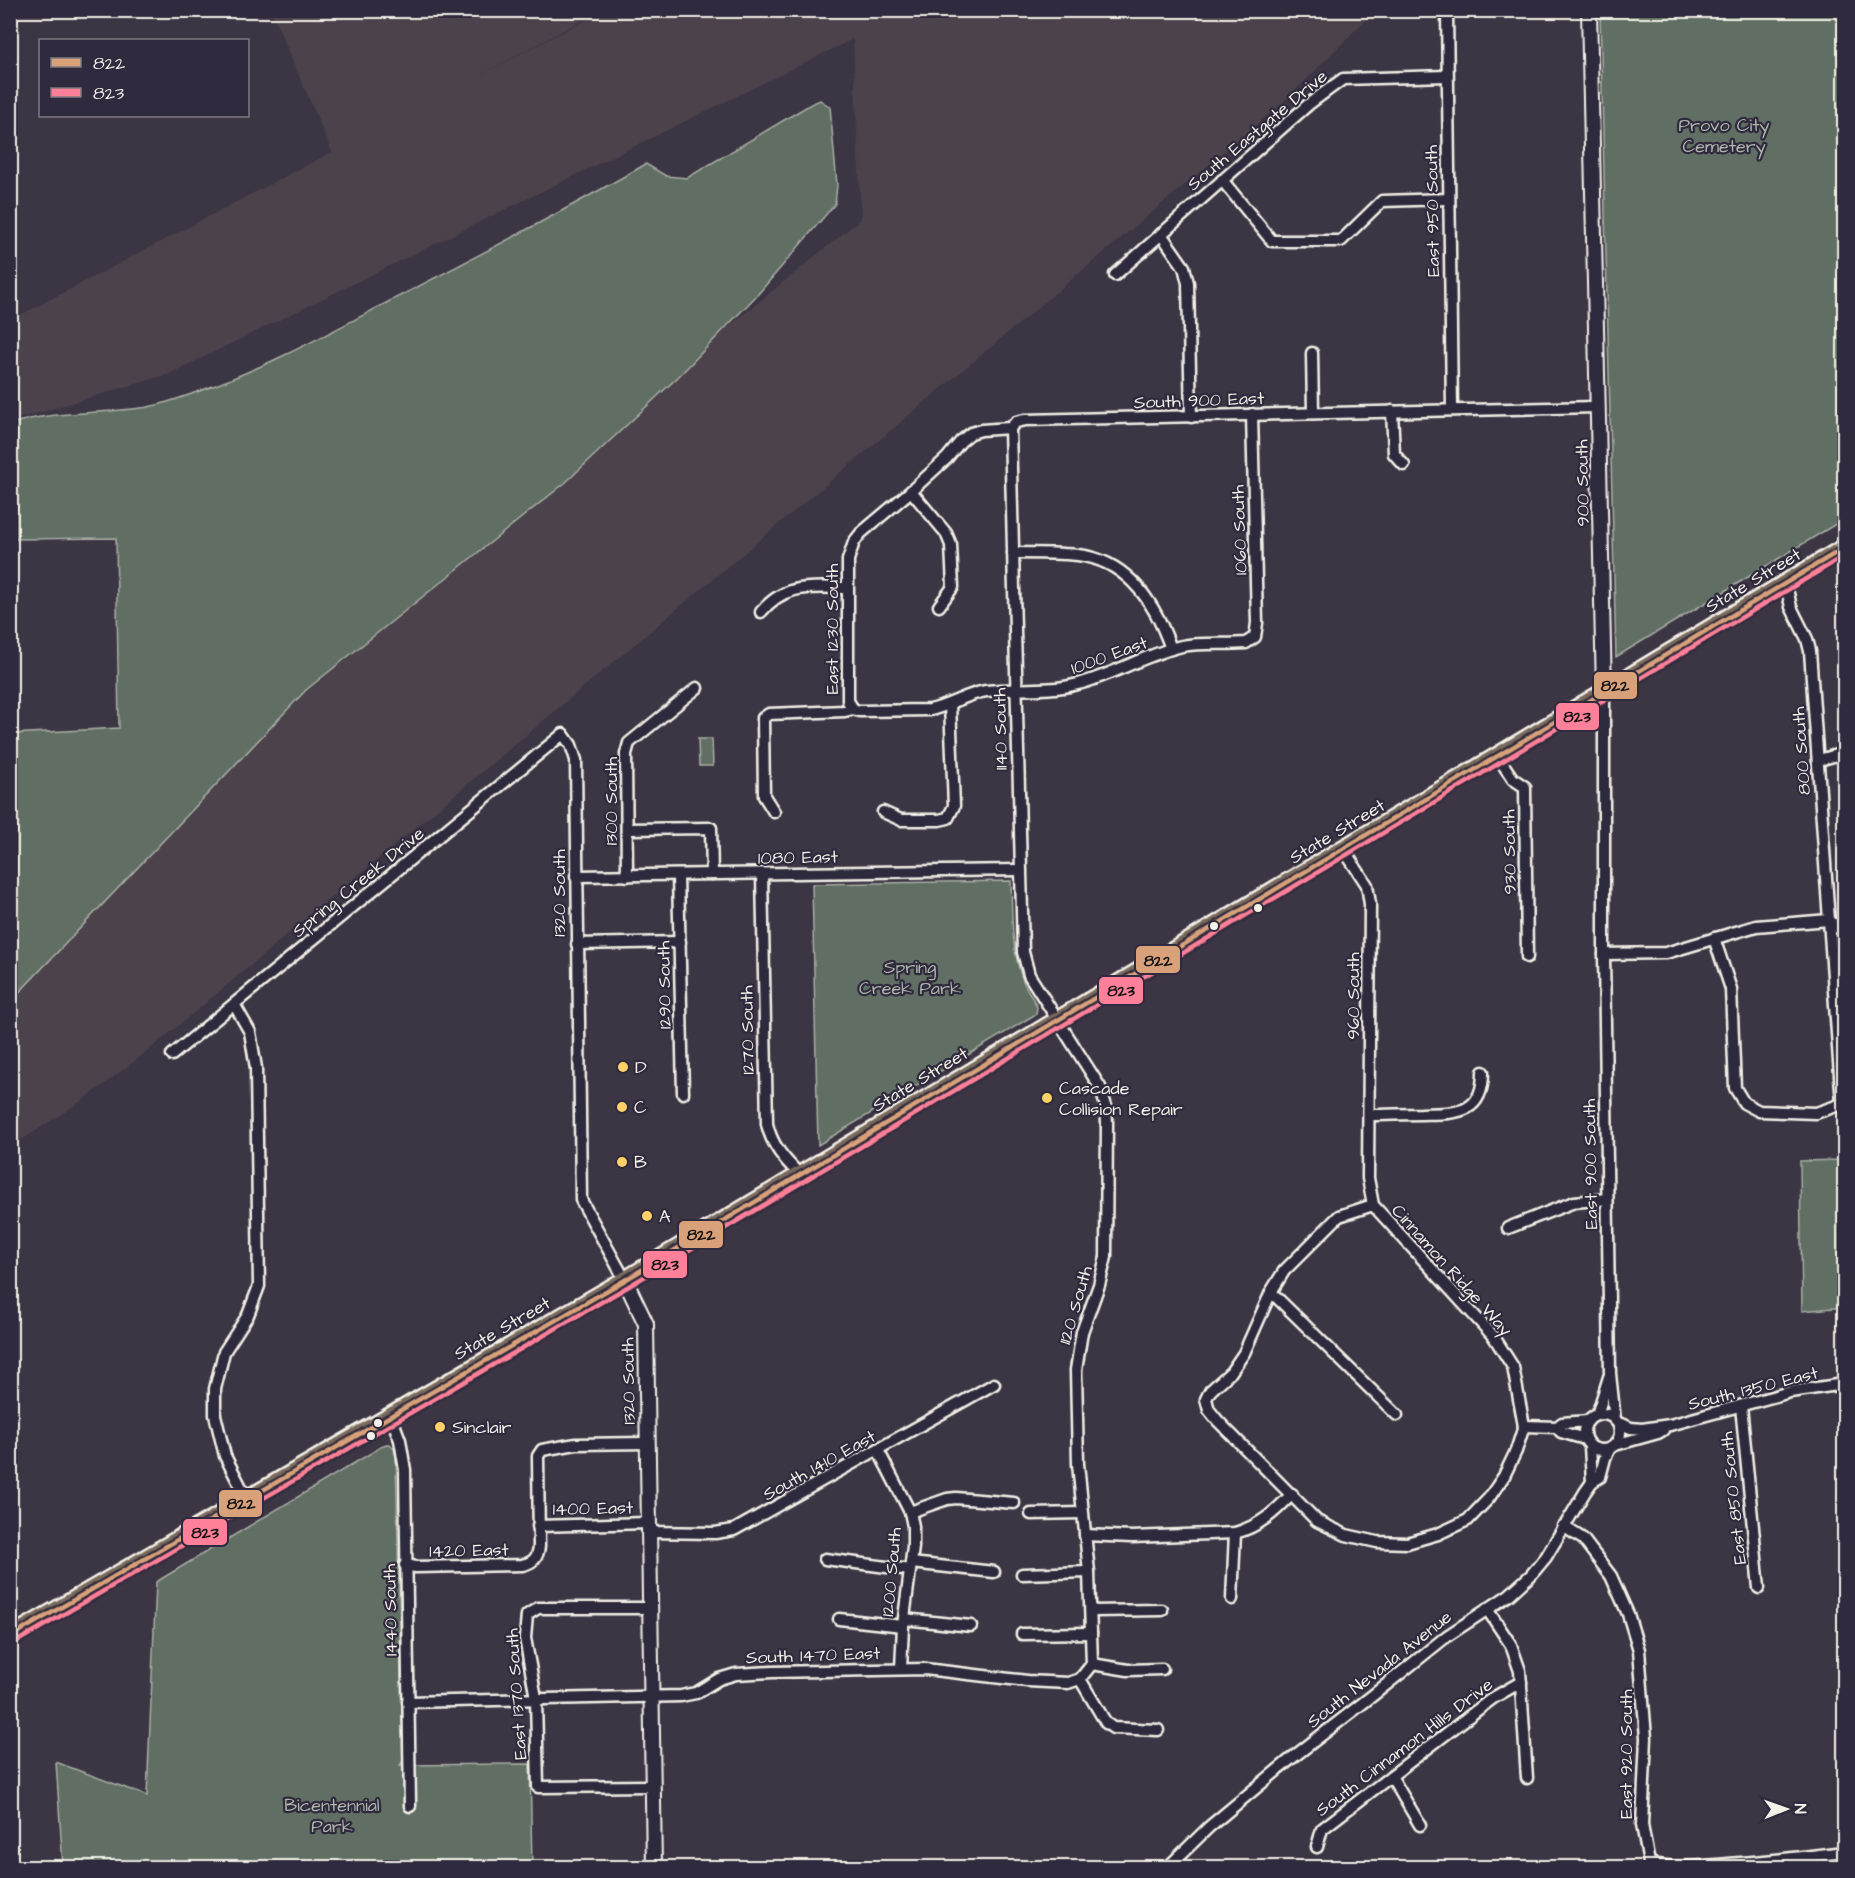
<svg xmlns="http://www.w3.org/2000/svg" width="1855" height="1878" font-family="'Architects Daughter',sans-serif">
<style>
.built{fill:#4c434c}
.green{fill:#606e64;stroke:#aab0a6;stroke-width:1.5}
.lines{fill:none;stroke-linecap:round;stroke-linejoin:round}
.minor-casing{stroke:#f4f1e8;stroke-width:15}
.tertiary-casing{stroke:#f4f1e8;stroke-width:18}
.primary-casing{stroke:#f4f1e8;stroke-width:21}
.minor{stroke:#2f2a3d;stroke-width:10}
.tertiary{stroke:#2f2a3d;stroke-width:14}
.primary{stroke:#78695c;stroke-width:16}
.bus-1-casing{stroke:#2f2a3d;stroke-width:9}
.bus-2-casing{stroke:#2f2a3d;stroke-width:9}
.bus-1{stroke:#d9a179;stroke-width:4.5}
.bus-2{stroke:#ff8098;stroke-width:4.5}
.bus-dot{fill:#f4f1e8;stroke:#2f2a3d;stroke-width:2}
.poi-dot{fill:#ffd166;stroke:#2f2a3d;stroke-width:2}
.labels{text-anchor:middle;stroke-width:4.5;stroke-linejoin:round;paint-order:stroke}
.park-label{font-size:18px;fill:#b1b6ad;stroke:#2f2a3d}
.street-label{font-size:18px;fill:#f4f1e8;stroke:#2f2a3d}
.poi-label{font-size:18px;fill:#f4f1e8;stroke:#2f2a3d;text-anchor:start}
.line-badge{stroke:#2f2a3d;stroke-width:2}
.pale-badge-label{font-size:16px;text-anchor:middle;font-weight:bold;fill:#111}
</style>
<rect width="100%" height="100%" fill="#3c3544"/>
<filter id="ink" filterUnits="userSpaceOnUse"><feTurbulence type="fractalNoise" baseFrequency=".0167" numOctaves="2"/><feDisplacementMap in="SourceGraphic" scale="12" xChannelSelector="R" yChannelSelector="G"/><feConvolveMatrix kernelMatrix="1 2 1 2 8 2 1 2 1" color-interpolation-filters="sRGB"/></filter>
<g filter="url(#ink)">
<path class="built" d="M 271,11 L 600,11 L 472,79 L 603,11 L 1374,11 L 1290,96 L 1242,137 L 148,1051 L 86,1098 L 11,1147 L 11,996 L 299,676 L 861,219 L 853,39 L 169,374 L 11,421 L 11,320 L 332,152 Z"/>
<g class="green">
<path d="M 1600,11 L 1844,11 L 1844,519 L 1616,657 Z"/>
<path d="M 820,100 L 830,107 L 837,185 L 835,204 L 759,293 L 679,376 L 565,483 L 306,690 L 11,1001 L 11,734 L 119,728 L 116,538 L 11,539 L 11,424 C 53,411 97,414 141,408 C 159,406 180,398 197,392 C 265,368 327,334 390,301 C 476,257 562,212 646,164 L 666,176 L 687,178 L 811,104 Z"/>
<path d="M 698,739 L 712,739 L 713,766 L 699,766 Z"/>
<path d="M 1011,881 C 1012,913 1011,947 1022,978 C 1025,988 1033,997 1037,1007 L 1036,1014 L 818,1145 L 812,884 Z"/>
<path d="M 1844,1160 L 1844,1307 L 1802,1311 L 1800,1161 Z"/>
<path d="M 386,1444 L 390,1444 L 394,1449 L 396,1457 L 403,1761 L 400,1765 L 530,1764 L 532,1867 L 63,1867 L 56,1762 L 147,1796 L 156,1582 Z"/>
</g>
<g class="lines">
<g class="minor-casing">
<g id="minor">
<path d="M 1447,10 L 1452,410"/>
<path d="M 1222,180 L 1272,241 L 1341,241 L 1382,201 L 1448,199"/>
<path d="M 1161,234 L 1184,267 L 1188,283 L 1191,417"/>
<path d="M 1115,275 L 1309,104 L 1343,79 L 1447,76"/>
<path d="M 1312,353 L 1313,413"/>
<path d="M 1392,411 L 1394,454 L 1404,465"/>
<path d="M 1010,428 L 1023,952 L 1029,975 L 1100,1087 L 1106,1106 L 1107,1123 L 1106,1257 L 1099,1285 L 1082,1332 L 1076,1370 L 1078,1464 L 1089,1572 L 1092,1664 L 1080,1679"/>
<path d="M 911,491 L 946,533 L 951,545 L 953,587 L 939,606"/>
<path d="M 1013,553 C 1034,553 1057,553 1078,555 C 1129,561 1156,605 1171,649"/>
<path d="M 761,612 C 786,582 812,588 847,588"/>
<path d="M 1604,692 L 1604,954 L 1610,1374 L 1615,1420"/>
<path d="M 853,709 L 848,701 L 848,560 L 854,542 L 861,533 L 911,491 L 947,458 L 961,441 L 971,433 L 981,430 L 1010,428 L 1016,422 L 1025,420 L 1598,407"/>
<path d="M 1498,757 L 1513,779 L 1525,787 L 1527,957"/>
<path d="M 1819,760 L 1844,753"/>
<path d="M 774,812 L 764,796 L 763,718 L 769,714 L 845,711 L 853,709 L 859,711 L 930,710 C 950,706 966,694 986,691 C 1017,688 1048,692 1078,684 C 1113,675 1146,654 1182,646 C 1203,642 1225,645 1246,643 L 1255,637 L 1257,623 L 1252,414"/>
<path d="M 883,812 L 901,820 L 939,820 L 948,818 L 954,806 L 950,704"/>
<path d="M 627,829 L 711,828 L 712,874"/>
<path d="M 1344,850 L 1367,885 L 1370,904 L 1368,1178 L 1373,1205 L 1494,1337 L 1513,1367 L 1524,1426 L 1516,1451 L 1504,1476 L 1489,1498 L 1468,1520 L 1438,1534 L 1407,1543 L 1377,1542 L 1346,1535 L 1317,1521 L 1218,1421 L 1209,1410 L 1206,1399 L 1210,1391 L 1231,1372 L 1244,1353 L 1271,1292 L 1284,1271 L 1339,1216 L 1373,1205"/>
<path d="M 762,874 L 767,1124 C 772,1146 784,1159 799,1174"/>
<path d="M 678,875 L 683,1093"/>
<path d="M 576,876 L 1020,870"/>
<path d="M 627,876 L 626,754 L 629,743 L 697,688"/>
<path d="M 1714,938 L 1731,989 L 1735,1088 L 1744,1103 L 1759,1111 L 1816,1113 L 1842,1104 L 1810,651 L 1807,639 L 1791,607 L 1786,584"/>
<path d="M 577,944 L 680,942"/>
<path d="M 1604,954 L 1666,953 L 1756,926 L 1829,920 L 1844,933"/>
<path d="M 234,1004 L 250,1032 L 256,1068 L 259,1286 L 248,1315 L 224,1352 L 215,1389 L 215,1415 L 225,1456 L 247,1499"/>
<path d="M 172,1055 L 563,734 L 571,745 L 576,760 L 581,1200 L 625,1280"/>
<path d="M 1369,1115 C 1386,1115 1404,1114 1421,1114 C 1455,1113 1483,1116 1483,1072"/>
<path d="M 1508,1228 L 1574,1202 L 1607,1199"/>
<path d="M 1271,1292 L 1397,1415"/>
<path d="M 1741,1406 L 1759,1588"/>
<circle cx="1602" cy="1432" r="18"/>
<path d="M 1597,1415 L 1609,1377"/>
<path d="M 391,1416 L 400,1440 L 405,1470 L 410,1806"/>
<path d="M 1618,1423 L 1631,1428 L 1642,1429 L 1670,1425 L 1790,1392 L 1844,1384"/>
<path d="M 1524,1426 L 1557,1427 L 1562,1423 L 1588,1421"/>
<path d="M 1557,1427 L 1561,1432 L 1585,1439"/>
<path d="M 1615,1445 L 1658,1433 L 1663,1430"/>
<path d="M 1590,1446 L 1592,1482"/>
<path d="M 878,1450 L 910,1512 L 913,1526 L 913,1547 L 903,1626 L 901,1669"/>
<path d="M 910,1512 L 947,1499 L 956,1498 L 1014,1503"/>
<path d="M 1031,1514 L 1082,1513"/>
<path d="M 538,1526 L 648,1523"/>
<path d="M 1563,1526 L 1583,1539 L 1611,1576 L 1628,1614 L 1639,1650 L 1646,1738 L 1642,1825 L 1649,1863 C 1674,1870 1702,1866 1728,1864 C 1767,1861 1806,1857 1844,1852"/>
<path d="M 648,1532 L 715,1533 L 734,1530 L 994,1384"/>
<path d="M 1085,1535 L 1132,1537 L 1235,1533 C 1260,1526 1275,1512 1292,1494"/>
<path d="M 825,1559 L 910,1570"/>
<path d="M 911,1563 L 994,1572"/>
<path d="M 405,1565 L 416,1567 L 522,1565 C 533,1563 538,1558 539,1546 L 538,1456 L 542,1450 L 576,1444 L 647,1443"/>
<path d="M 1022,1574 L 1089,1572"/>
<path d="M 1232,1599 L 1235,1533"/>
<path d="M 649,1608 L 538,1608 L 527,1615 L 525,1638 L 536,1698 L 538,1787 L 652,1786"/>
<path d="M 1487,1609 L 1511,1645 L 1520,1671 L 1527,1778"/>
<path d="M 1092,1611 L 1162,1610"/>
<path d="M 839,1619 L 903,1626"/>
<path d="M 904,1619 L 971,1626"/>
<path d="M 1022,1634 L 1091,1633"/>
<path d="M 1092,1664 L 1128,1670 L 1162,1669"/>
<path d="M 1080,1679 L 1106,1723 L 1113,1728 L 1158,1730"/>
<path d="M 408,1702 L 681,1696 L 696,1693 L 719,1679 L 736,1674 L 772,1672 L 925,1669 L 1027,1681 L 1068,1683 L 1080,1679"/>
<path d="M 1391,1776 L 1420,1825"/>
<path d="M 1317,1847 L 1322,1829 L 1493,1698 L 1521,1682"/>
<path d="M 1167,1868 L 1209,1827 L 1292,1758 L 1372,1696 L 1447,1636 L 1509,1595 L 1531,1575 L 1546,1557 L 1585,1492 L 1592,1482 L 1600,1477 L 1605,1458 L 1610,1448"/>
</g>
</g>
<g class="tertiary-casing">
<g id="tertiary">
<path d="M 1589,10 L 1604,692"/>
<path d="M 625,1280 L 646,1324 L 654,1868"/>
</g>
</g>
<g class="primary-casing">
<path id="primary" d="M 10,1637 L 625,1280 L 1844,548"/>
</g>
<use href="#minor" class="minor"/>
<use href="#tertiary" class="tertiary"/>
<use href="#primary" class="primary"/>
<g class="bus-1-casing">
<path id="bus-1" d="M 10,1637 L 625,1280 L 1844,548"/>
</g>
<g class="bus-2-casing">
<path id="bus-2" d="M 14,1643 L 629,1286 L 1844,556"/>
</g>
<use href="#bus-1" class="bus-1"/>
<use href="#bus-2" class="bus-2"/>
</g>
</g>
<g class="bus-dot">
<circle cx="1258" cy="908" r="5"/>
<circle cx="1214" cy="926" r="5"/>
<circle cx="378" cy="1423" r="5"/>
<circle cx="371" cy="1436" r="5"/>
</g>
<g class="poi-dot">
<circle cx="623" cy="1067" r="6"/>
<circle cx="1047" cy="1098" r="6"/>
<circle cx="622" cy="1107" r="6"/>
<circle cx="622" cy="1162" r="6"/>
<circle cx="647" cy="1216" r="6"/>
<circle cx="440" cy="1427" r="6"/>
</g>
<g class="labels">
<g class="park-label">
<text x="1724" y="131">Provo City<tspan x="1724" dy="21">Cemetery</tspan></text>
<text x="910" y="973">Spring<tspan x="910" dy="21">Creek Park</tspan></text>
<text x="332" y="1811">Bicentennial<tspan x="332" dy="21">Park</tspan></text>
</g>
<g class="street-label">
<text transform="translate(1257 130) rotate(-40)" y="6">South Eastgate Drive</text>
<text transform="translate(1432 211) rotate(-91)" y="6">East 950 South</text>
<text transform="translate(1199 400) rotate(-2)" y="6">South 900 East</text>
<text transform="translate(1582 483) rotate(-91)" y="6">900 South</text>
<text transform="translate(1239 530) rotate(-92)" y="6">1060 South</text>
<text transform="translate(1753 580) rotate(-31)" y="6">State Street</text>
<text transform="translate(832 629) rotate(-90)" y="6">East 1230 South</text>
<text transform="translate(1109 655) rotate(-20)" y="6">1000 East</text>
<text transform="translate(1000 729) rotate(-91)" y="6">1140 South</text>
<text transform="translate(1801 751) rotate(-94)" y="6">800 South</text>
<text transform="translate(611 801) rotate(-90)" y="6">1300 South</text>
<text transform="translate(1337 831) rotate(-31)" y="6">State Street</text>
<text transform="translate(1509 852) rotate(-91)" y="6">930 South</text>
<text transform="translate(798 857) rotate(-1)" y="6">1080 East</text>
<text transform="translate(358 882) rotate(-39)" y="6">Spring Creek Drive</text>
<text transform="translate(559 893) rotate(-90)" y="6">1320 South</text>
<text transform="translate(664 985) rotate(-91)" y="6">1290 South</text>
<text transform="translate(1353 996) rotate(-90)" y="6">960 South</text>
<text transform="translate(747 1030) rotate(-91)" y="6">1270 South</text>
<text transform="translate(920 1079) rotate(-31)" y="6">State Street</text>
<text transform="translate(1590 1164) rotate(-91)" y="6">East 900 South</text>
<text transform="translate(1452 1270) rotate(48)" y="6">Cinnamon Ridge Way</text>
<text transform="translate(1075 1305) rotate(-74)" y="6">1120 South</text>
<text transform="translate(502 1328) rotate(-30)" y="6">State Street</text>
<text transform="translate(628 1381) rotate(-91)" y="6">1320 South</text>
<text transform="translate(1753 1388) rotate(-14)" y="6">South 1350 East</text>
<text transform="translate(819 1465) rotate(-29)" y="6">South 1410 East</text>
<text transform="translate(1733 1498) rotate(-96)" y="6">East 850 South</text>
<text transform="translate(593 1508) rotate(-1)" y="6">1400 East</text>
<text transform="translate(469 1550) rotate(-1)" y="6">1420 East</text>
<text transform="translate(891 1572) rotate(-85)" y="6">1200 South</text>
<text transform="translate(390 1610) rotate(-91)" y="6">1440 South</text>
<text transform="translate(813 1655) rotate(-2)" y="6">South 1470 East</text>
<text transform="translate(1379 1669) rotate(-38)" y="6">South Nevada Avenue</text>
<text transform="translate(516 1694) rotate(-94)" y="6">East 1370 South</text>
<text transform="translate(1404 1747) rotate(-37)" y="6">South Cinnamon Hills Drive</text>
<text transform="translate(1626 1754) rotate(-90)" y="6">East 920 South</text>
</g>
<g class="poi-label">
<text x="635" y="1073">D</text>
<text x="1059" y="1094">Cascade<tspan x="1059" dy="21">Collision Repair</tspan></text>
<text x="634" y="1113">C</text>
<text x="634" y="1168">B</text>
<text x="659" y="1222">A</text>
<text x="452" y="1433">Sinclair</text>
</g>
</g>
<g class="line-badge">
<rect x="1593" y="671" width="45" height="29" rx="6" fill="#d9a179"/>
<rect x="1555" y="702" width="45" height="29" rx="6" fill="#ff8098"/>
<rect x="1135" y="945" width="46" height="29" rx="6" fill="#d9a179"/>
<rect x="1098" y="976" width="46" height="29" rx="6" fill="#ff8098"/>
<rect x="678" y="1220" width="46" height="29" rx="6" fill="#d9a179"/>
<rect x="642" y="1250" width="46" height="29" rx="6" fill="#ff8098"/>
<rect x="218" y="1489" width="45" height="29" rx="6" fill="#d9a179"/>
<rect x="182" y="1518" width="46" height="28" rx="6" fill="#ff8098"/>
</g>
<g class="pale-badge-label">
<text x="1615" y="691">822</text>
<text x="1577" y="722">823</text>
<text x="1158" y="966">822</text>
<text x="1121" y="996">823</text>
<text x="701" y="1240">822</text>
<text x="665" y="1270">823</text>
<text x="241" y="1509">822</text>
<text x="205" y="1538">823</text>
</g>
<rect width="1855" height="1878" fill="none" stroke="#2f2a3d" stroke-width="36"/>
<rect x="18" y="18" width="1819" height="1842" fill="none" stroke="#f4f1e8" stroke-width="2" filter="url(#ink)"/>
<rect x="39" y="39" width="210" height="78" fill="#2f2a3d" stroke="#7e7a81" stroke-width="1.5"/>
<rect x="51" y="58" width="30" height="9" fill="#d9a179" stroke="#7e7a81" stroke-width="1.5"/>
<text x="93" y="69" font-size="18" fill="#f4f1e8">822</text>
<rect x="51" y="88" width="30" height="9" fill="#ff8098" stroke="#7e7a81" stroke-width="1.5"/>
<text x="93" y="99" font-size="18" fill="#f4f1e8">823</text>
<g transform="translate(1786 1809) rotate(89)" stroke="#2f2a3d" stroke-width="4.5" paint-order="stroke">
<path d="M0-4.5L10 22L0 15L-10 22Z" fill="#f4f1e8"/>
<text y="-9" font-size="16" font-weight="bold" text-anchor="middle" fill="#f4f1e8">N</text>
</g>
</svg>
